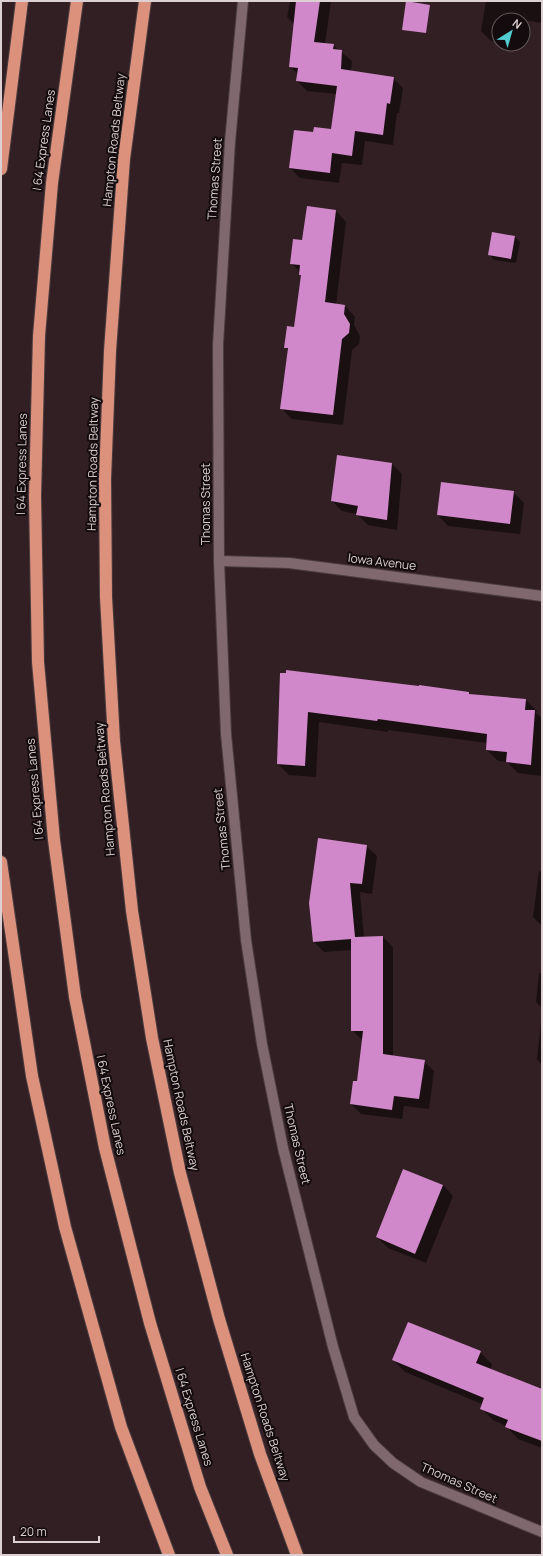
<svg xmlns="http://www.w3.org/2000/svg" width="543" height="1556" font-family="Manrope,sans-serif">
<style>
.shadow{fill:#0007}
.building{fill:#d188ca}
.lines{fill:none;stroke-linecap:round;stroke-linejoin:round}
.street-casing{stroke:#4b3c40;stroke-width:12}
.highway-casing{stroke:#4b3c40;stroke-width:14}
.street{stroke:#7f696e;stroke-width:10}
.highway{stroke:#dc917c;stroke-width:12}
.labels{text-anchor:middle;stroke-width:4;stroke-linejoin:round;paint-order:stroke}
.street-label{font-size:12px;fill:#dcd0d2;stroke:#130b0d}
</style>
<rect width="100%" height="100%" fill="#311f23"/>
<g class="shadow">
<path d="M 290,1 L 331,1 L 325,44 L 333,45 L 352,61 L 351,71 L 393,78 L 403,88 L 399,113 L 397,113 L 393,145 L 365,141 L 362,165 L 342,163 L 339,183 L 300,178 L 290,168 L 314,133 L 332,131 L 337,94 L 307,91 L 297,81 L 298,74 L 290,67 L 295,25 L 287,17 Z"/>
<path d="M 486,1 L 542,1 L 542,23 L 523,20 L 499,20 L 499,42 L 491,41 L 481,31 Z"/>
<path d="M 336,211 L 346,222 L 336,305 L 345,306 L 355,317 L 354,325 L 360,336 L 359,344 L 352,350 L 343,425 L 292,419 L 281,408 L 288,350 L 285,347 L 295,328 L 302,276 L 301,273 L 291,263 L 303,241 Z"/>
<path d="M 515,237 L 520,242 L 516,263 L 494,260 L 489,254 Z"/>
<path d="M 392,464 L 402,474 L 397,530 L 368,525 L 357,514 L 342,511 L 332,501 Z"/>
<path d="M 513,492 L 524,503 L 520,534 L 448,526 L 438,515 Z"/>
<path d="M 281,674 L 469,693 L 471,695 L 526,700 L 537,711 L 536,713 L 542,718 L 542,776 L 518,773 L 507,762 L 498,761 L 487,750 L 487,743 L 388,730 L 388,732 L 319,722 L 316,777 L 289,775 L 278,764 Z"/>
<path d="M 366,846 L 377,856 L 372,894 L 360,892 L 364,938 L 383,937 L 393,947 L 393,1057 L 424,1061 L 434,1071 L 429,1109 L 404,1106 L 402,1119 L 361,1114 L 351,1104 L 357,1082 L 363,1041 L 352,1030 L 352,950 L 324,952 L 314,942 Z"/>
<path d="M 539,871 L 542,872 L 542,926 L 533,917 Z"/>
<path d="M 539,973 L 542,973 L 542,1065 L 537,1059 L 542,1013 L 542,1008 L 536,1002 Z"/>
<path d="M 443,1185 L 453,1196 L 426,1263 L 388,1248 L 377,1237 Z"/>
<path d="M 480,1352 L 492,1364 L 490,1370 L 542,1390 L 542,1448 L 518,1439 L 506,1426 L 493,1420 L 481,1408 L 482,1404 L 405,1372 L 393,1360 Z"/>
</g>
<g class="building">
<path d="M 296,1 L 320,1 L 314,42 L 334,44 L 333,49 L 342,50 L 341,69 L 394,77 L 390,104 L 387,103 L 383,135 L 355,131 L 352,156 L 332,153 L 330,173 L 289,168 L 294,130 L 313,132 L 314,127 L 331,129 L 337,86 L 296,81 L 298,68 L 289,67 Z"/>
<path d="M 406,1 L 430,5 L 426,33 L 402,30 Z"/>
<path d="M 307,206 L 336,210 L 325,302 L 345,305 L 344,314 L 350,324 L 349,333 L 342,339 L 333,415 L 280,409 L 288,348 L 284,348 L 287,326 L 294,327 L 301,275 L 299,275 L 300,265 L 290,264 L 293,239 L 302,240 Z"/>
<path d="M 492,232 L 515,236 L 511,259 L 488,255 Z"/>
<path d="M 337,455 L 392,463 L 387,520 L 356,515 L 358,506 L 331,501 Z"/>
<path d="M 441,482 L 514,491 L 510,524 L 437,515 Z"/>
<path d="M 286,670 L 419,686 L 419,685 L 469,692 L 469,694 L 526,699 L 525,710 L 535,710 L 531,765 L 506,762 L 507,752 L 486,750 L 487,734 L 378,719 L 377,721 L 308,712 L 305,766 L 277,764 L 280,673 L 286,673 Z"/>
<path d="M 318,838 L 367,845 L 362,884 L 350,883 L 355,937 L 383,936 L 383,1054 L 425,1060 L 419,1099 L 394,1096 L 392,1110 L 350,1104 L 353,1081 L 357,1081 L 363,1031 L 351,1031 L 351,939 L 313,942 L 309,903 Z"/>
<path d="M 403,1169 L 443,1185 L 415,1254 L 376,1237 Z"/>
<path d="M 408,1322 L 481,1351 L 476,1363 L 542,1389 L 542,1441 L 505,1427 L 508,1420 L 480,1409 L 484,1398 L 392,1360 Z"/>
</g>
<g class="lines">
<g class="street-casing">
<g id="street">
<path d="M 243,1 L 230,142 L 218,345 L 219,561 L 226,734 L 246,940 L 262,1044 L 283,1148 L 333,1347 L 354,1417 L 374,1445 L 393,1463 L 421,1482 L 542,1532"/>
<path d="M 219,561 L 289,563 L 542,596"/>
</g>
</g>
<g class="highway-casing">
<g id="highway">
<path d="M 77,1 L 52,183 L 39,336 L 35,496 L 38,662 L 54,840 L 75,997 L 105,1148 L 150,1323 L 200,1487 L 227,1555"/>
<path d="M 145,1 L 124,159 L 110,351 L 105,479 L 106,597 L 114,741 L 132,911 L 152,1038 L 180,1173 L 219,1319 L 260,1454 L 297,1555"/>
<path d="M 1,169 L 22,1"/>
<path d="M 1,862 L 32,1076 L 65,1227 L 121,1427 L 169,1555"/>
</g>
</g>
<use href="#street" class="street"/>
<use href="#highway" class="highway"/>
</g>
<g class="labels">
<g class="street-label">
<text transform="translate(44 140) rotate(-82)" y="4">I 64 Express Lanes</text>
<text transform="translate(114 140) rotate(-84)" y="4">Hampton Roads Beltway</text>
<text transform="translate(215 179) rotate(-86)" y="4">Thomas Street</text>
<text transform="translate(22 464) rotate(-89)" y="4">I 64 Express Lanes</text>
<text transform="translate(93 464) rotate(-89)" y="4">Hampton Roads Beltway</text>
<text transform="translate(206 504) rotate(-90)" y="4">Thomas Street</text>
<text transform="translate(382 562) rotate(7)" y="4">Iowa Avenue</text>
<text transform="translate(35 789) rotate(-95)" y="4">I 64 Express Lanes</text>
<text transform="translate(105 789) rotate(-95)" y="4">Hampton Roads Beltway</text>
<text transform="translate(222 829) rotate(-96)" y="4">Thomas Street</text>
<text transform="translate(111 1105) rotate(78)" y="4">I 64 Express Lanes</text>
<text transform="translate(181 1105) rotate(78)" y="4">Hampton Roads Beltway</text>
<text transform="translate(297 1144) rotate(77)" y="4">Thomas Street</text>
<text transform="translate(194 1417) rotate(73)" y="4">I 64 Express Lanes</text>
<text transform="translate(265 1417) rotate(72)" y="4">Hampton Roads Beltway</text>
<text transform="translate(459 1483) rotate(24)" y="4">Thomas Street</text>
</g>
</g>
<rect width="543" height="1556" fill="none" stroke="#dcd0d2" stroke-width="4"/>
<g transform="translate(511 32) rotate(37)"><circle r="19" fill="#130b0d" stroke="#635a5c"/>
<path d="M0-3L7 15L0 10L-7 15Z" fill="#51ccd1"/>
<text y="-6" font-size="11" font-weight="bold" text-anchor="middle" fill="#dcd0d2">N</text>
</g>
<path d="M14 1536v6h85v-6" fill="none" stroke="#dcd0d2" stroke-width="2"/>
<text x="20" y="1536" font-size="12" fill="#dcd0d2" stroke="#130b0d" stroke-width="3" paint-order="stroke">20 m</text>
</svg>
